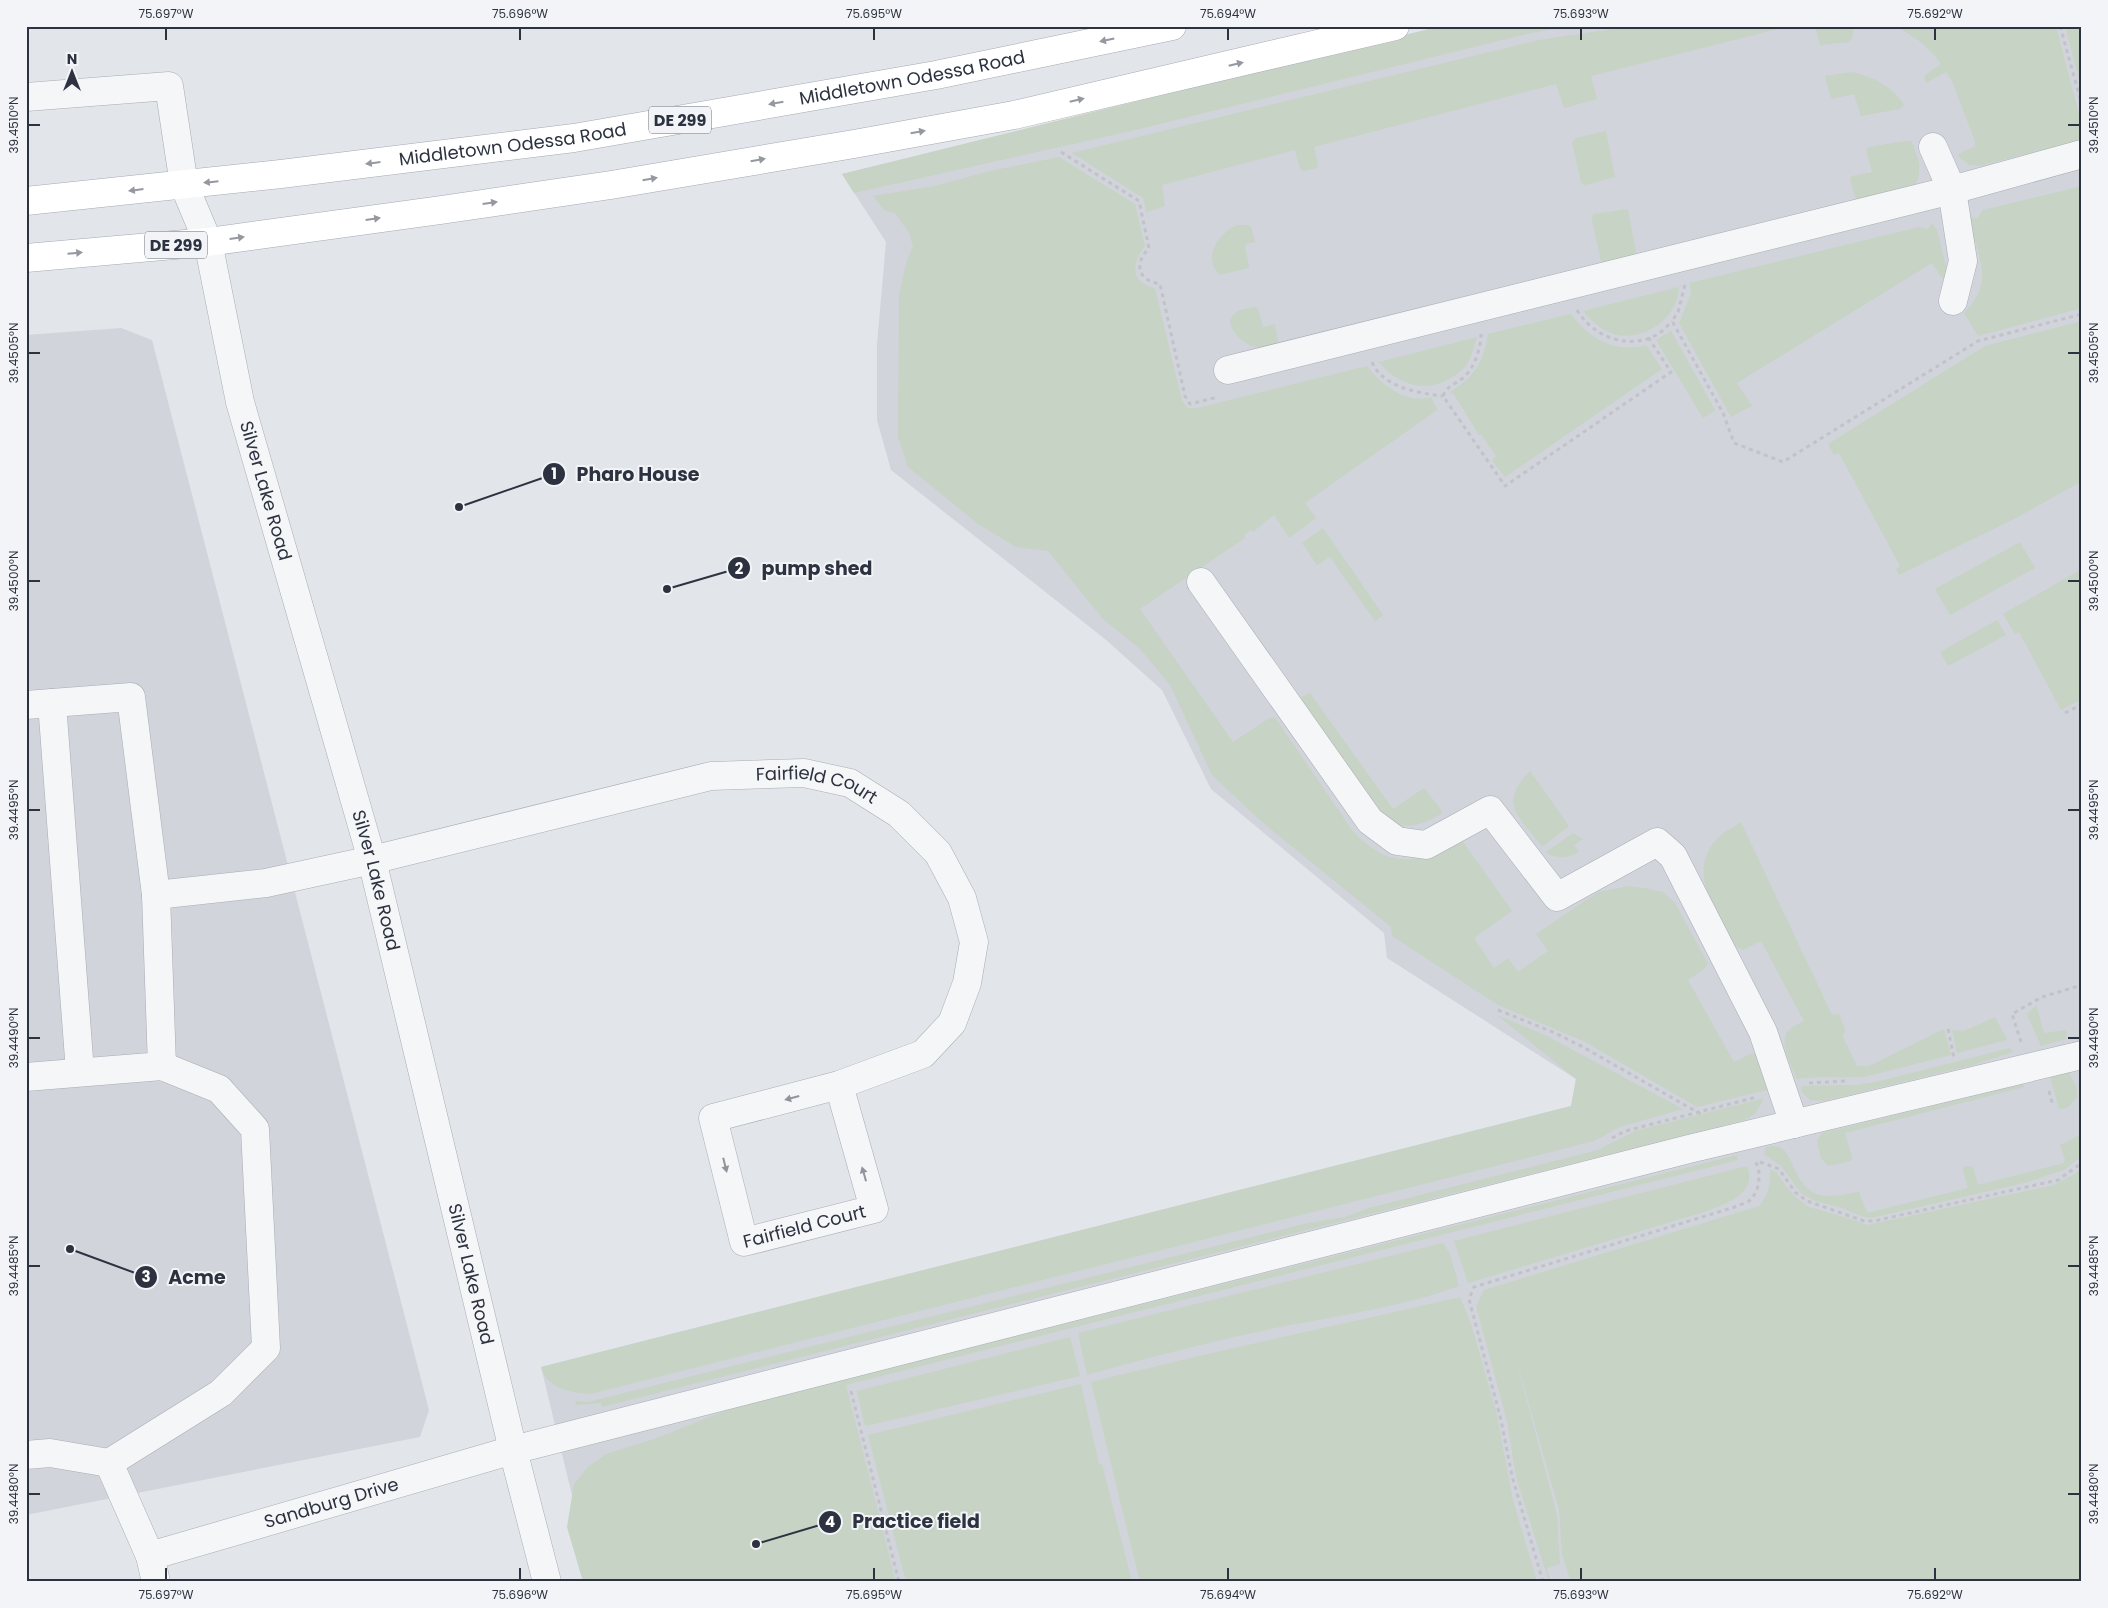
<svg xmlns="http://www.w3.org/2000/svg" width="2108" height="1608" font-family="Poppins,sans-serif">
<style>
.built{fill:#d1d4db}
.green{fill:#c7d3c4}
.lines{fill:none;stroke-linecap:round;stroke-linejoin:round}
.minor-casing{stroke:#a8acb4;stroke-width:29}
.major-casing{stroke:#a3a9b4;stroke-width:29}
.path{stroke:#c1c3c8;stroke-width:3;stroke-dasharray:4 4;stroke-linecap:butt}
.minor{stroke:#f5f6f8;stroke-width:28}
.major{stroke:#fff;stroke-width:28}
.oneway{fill:#9698a0}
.oneway2{fill:#90949c}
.ticks{fill:none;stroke:#2c3240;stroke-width:2}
.labels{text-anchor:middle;stroke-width:4;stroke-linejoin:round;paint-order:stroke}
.shield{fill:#f2f4f7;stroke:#676c77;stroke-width:1}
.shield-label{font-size:16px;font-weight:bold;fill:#2c3240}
.street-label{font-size:18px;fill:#2c3240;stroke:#f2f4f7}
.leader{fill:none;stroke:#2c3240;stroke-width:2}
.callout-dot{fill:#2c3240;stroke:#f2f4f7;stroke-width:2}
.mark-label{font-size:15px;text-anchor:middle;font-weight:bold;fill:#fff}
.callout-label{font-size:19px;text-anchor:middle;font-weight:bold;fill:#2c3240;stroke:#f2f4f7;stroke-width:4;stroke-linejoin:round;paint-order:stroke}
.neatline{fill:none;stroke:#2c3240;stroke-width:2}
.ticks-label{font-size:12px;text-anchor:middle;fill:#2c3240}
</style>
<rect width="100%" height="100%" fill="#e2e5ea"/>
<g class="built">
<path d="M 1457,26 L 2082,26 L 2082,1582 L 593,1582 L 541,1367 L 1571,1106 L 1576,1079 L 1387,958 L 1384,933 L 1211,789 L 1162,690 L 1105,639 L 891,470 L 877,420 L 877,344 L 886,242 L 842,174 Z"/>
<path d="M 121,328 L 152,340 L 429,1410 L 420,1437 L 26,1515 L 26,335 Z"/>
</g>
<g class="green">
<path d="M 1441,26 L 1569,26 L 1527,34 L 1131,131 L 854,193 L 842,174 Z"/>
<path d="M 1632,26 L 1790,26 L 1591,76 L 1597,99 L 1564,108 L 1556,84 L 1314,147 L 1318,165 L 1317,168 L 1304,171 L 1300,169 L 1295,150 L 1162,185 L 1165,206 L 1146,212 L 1143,198 L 1072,153 L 1539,40 Z"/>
<path d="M 1815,26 L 1854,26 L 1852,39 L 1849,42 L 1820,45 Z"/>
<path d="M 1895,26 L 2056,26 L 2082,126 L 2082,140 L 1979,166 L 1969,165 L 1957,155 L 1975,146 L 1975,141 L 1952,81 L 1946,72 L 1926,83 L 1924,76 L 1941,64 C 1929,46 1914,36 1895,26 Z"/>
<path d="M 2065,26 L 2082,26 L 2082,90 L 2081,86 Z"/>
<path d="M 1853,72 C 1874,78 1891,85 1904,105 L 1900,109 L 1861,116 L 1854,94 L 1831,99 L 1825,76 Z"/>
<path d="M 1606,131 L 1615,177 L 1585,185 L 1581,182 L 1572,142 L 1576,138 Z"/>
<path d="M 1905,141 L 1911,141 C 1918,157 1924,169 1915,186 L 1856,200 L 1850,180 L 1852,176 L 1872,172 L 1866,149 L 1869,147 Z"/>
<path d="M 1059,157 L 1135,204 L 1145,246 C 1132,262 1129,283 1155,288 L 1182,401 L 1188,408 L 1197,408 L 1367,366 C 1382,385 1404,404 1431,397 L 1437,410 L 1305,503 L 1316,518 L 1289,538 L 1274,515 L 1253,532 L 1251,530 L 1244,535 L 1245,538 L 1140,609 L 1233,742 L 1268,719 L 1273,717 L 1276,719 L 1352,830 C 1388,870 1419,865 1461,839 L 1512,911 L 1474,938 L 1494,968 L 1508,958 L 1518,972 L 1548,951 L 1536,934 L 1598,892 L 1629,886 L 1644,888 L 1663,892 L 1675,903 L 1708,964 L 1704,969 L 1688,980 L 1734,1062 L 1753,1053 L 1757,1056 L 1767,1082 L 1767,1090 L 1697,1107 L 1585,1042 L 1498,1005 L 1392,936 L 1391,927 L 1262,822 L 1212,775 L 1170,685 L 1140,649 L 1103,619 L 1048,551 L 1016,547 L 977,523 L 908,467 L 898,437 L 899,295 L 907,260 L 913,246 L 909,233 L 895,213 L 885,211 L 873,196 L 935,186 L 990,171 Z"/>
<path d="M 2078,187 L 2082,187 L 2082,308 L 1978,336 L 1964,313 C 1995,283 1979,258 1969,221 L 1970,216 L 1977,219 L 1983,210 Z"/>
<path d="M 1628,209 L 1637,258 L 1605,263 L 1601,261 L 1592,220 L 1593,214 Z"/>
<path d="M 1932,224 L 1937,229 L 1948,275 L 1946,280 L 1941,277 L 1932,263 L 1737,383 L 1752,406 L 1731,417 L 1679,323 L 1691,294 L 1690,283 L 1919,227 L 1928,229 Z"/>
<path d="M 1237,225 L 1248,225 L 1251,227 L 1255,242 L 1246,244 L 1245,247 L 1249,266 L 1248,268 L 1220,275 C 1201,258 1219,233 1237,225 Z"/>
<path d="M 1679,287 C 1678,317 1647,340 1617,335 C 1603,332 1593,322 1583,311 Z"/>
<path d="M 1255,307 L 1258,308 L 1263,327 L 1275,324 L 1278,341 L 1275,345 C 1268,346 1261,348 1255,347 C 1244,345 1223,326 1233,315 C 1237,309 1248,309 1255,307 Z"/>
<path d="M 1571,314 C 1588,338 1616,354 1646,345 L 1662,369 L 1505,477 L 1492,460 L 1496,456 L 1481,434 L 1479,435 L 1453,393 L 1451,394 L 1450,392 C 1474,378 1484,361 1488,334 Z"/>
<path d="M 2082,321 L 2082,481 L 2016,518 L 1899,575 L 1896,569 L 1900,566 L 1839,453 L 1834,455 L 1828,444 L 1985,346 Z"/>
<path d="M 1671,331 L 1715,410 L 1703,418 L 1656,340 Z"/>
<path d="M 1477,337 C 1474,346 1472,354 1468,362 C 1465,368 1459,372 1454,376 C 1428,394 1398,386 1379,362 Z"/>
<path d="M 1323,528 L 1383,615 L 1375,621 L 1330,557 L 1317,565 L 1302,543 Z"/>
<path d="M 2020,542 L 2035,568 L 1950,615 L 1935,589 Z"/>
<path d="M 2082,569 L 2082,699 L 2061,710 L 2019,632 L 2015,634 L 2003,614 Z"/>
<path d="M 1997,620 L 2006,635 L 1948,666 L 1940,652 Z"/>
<path d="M 1310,693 L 1393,809 L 1424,788 L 1442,811 L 1441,814 C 1420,826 1405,831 1383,819 L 1299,701 L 1303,696 Z"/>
<path d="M 1530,771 L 1569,826 L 1542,847 C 1520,817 1497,804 1530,771 Z"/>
<path d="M 1741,822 L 1832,1015 L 1839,1014 L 1846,1032 L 1842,1035 L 1857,1066 L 1869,1066 L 1944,1029 L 1951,1055 L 1864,1077 C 1841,1079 1819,1075 1797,1079 C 1792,1067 1779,1044 1787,1032 C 1791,1027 1799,1024 1804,1021 L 1761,941 L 1743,950 L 1735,946 C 1716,913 1683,869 1721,835 C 1727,830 1734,827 1741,822 Z"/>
<path d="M 1573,833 L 1583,839 L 1574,845 L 1579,852 C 1568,858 1556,860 1546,852 Z"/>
<path d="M 2036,1005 L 2044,1033 L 2065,1030 L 2067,1032 L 2066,1039 L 2041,1046 L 2027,1014 Z"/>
<path d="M 1497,1015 L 1545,1035 L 1683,1109 L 1620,1127 L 1594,1141 L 590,1394 C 570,1392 547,1389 541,1367 L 1571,1106 L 1576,1079 Z"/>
<path d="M 1995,1017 L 2007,1040 L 1957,1053 L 1952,1030 L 1964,1031 Z"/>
<path d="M 2010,1048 L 2013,1052 L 1973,1065 L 1824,1101 L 1810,1100 L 1802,1092 L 1801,1086 L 1856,1085 L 1876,1082 Z"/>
<path d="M 2069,1072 L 2077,1088 L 2077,1098 L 2067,1108 L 2059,1109 L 2050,1077 Z"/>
<path d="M 2023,1084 L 2024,1087 L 1845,1133 L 1852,1157 L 1851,1161 L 1828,1166 L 1821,1158 L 1817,1141 L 1822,1133 Z"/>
<path d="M 1764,1098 L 1755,1114 L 1745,1120 L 602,1407 L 601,1403 L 576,1405 L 575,1401 L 588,1402 L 604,1398 L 1308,1223 L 1345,1217 L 1369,1208 L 1598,1150 L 1635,1131 Z"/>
<path d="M 2082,1134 L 2082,1156 L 2064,1170 L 2024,1183 L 1871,1218 L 1861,1216 L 1842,1208 L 1815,1201 L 1801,1193 L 1781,1166 L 1764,1154 L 1766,1147 C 1797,1138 1788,1186 1819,1195 C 1832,1198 1846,1194 1859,1192 L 1867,1213 L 1968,1188 L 1963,1170 L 1965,1166 L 1973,1167 L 1978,1185 L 2064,1163 L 2065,1159 L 2060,1145 Z"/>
<path d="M 1737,1155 L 1738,1160 L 846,1385 L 896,1582 L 583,1582 L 567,1527 L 574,1484 L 588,1467 L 606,1454 L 657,1438 L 734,1407 Z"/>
<path d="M 1747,1166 C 1758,1193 1727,1203 1707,1211 L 1468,1283 L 1454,1241 Z"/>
<path d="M 2082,1167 L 2082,1582 L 1571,1582 L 1562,1555 L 1559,1510 L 1512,1344 L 1557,1515 L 1560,1564 L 1547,1568 L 1551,1582 L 1549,1582 L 1516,1477 L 1507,1421 L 1476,1306 L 1484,1290 L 1759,1206 C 1768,1195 1771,1183 1770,1169 L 1776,1172 L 1793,1195 L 1809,1207 L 1848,1218 L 1867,1225 L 2054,1185 L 2076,1173 Z"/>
<path d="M 1443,1243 L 1450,1254 L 1459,1286 C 1404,1306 1343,1315 1285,1326 C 1218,1340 1153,1356 1087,1375 L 1078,1333 Z"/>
<path d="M 1460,1297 L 1472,1327 L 1496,1411 L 1513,1500 L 1537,1582 L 1140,1582 L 1091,1382 C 1213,1351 1337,1326 1460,1297 Z"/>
<path d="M 1070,1337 L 1080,1376 L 865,1426 L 857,1391 Z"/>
<path d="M 1081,1384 L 1099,1464 L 1102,1464 L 1132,1582 L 906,1582 L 868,1435 Z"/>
</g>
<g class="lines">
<g class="minor-casing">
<g id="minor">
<path id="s1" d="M 26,97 L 169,86 L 184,185 L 208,242 L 240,402 L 372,860 L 513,1450 L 547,1582"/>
<path d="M 1933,147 L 1952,190 L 1963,261 L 1953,301"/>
<path d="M 1228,370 L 1952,190 L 2082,154"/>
<path d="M 1201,582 L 1370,821 L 1397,841 L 1426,845 L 1490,810 L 1557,897 L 1657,842 L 1673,856 L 1763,1032 L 1794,1124"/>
<path d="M 52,703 L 80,1072"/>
<path d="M 26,705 L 131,697 L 156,895 L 162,1066 L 26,1077"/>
<path id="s2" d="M 156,895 L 266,883 L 372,860 L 711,776 L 804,773 L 850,783 L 899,814 L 938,853 L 962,898 L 974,942 L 967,983 L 952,1023 L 923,1054 L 839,1085 L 713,1118 L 744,1242 L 874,1209 L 839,1085"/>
<path d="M 26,1455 L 50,1453 L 109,1463"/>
<path id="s3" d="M 150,1556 L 513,1450 L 1689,1149 L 2082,1055"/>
<path d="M 156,1582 L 150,1556 L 109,1463 L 221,1393 L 266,1348 L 255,1129 L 219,1089 L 162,1066"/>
</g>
</g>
<g class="major-casing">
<g id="major">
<path id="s4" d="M 26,201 L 281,174 L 574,138 L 936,75 L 1172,26"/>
<path d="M 26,258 L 208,242 L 441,210 L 611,185 L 854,144 L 1014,115 L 1395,26"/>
</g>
</g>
<g class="path">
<path d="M 2060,26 L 2082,105"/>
<path d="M 1061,152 L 1139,201 L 1149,248 C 1134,264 1137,280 1160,284 L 1185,396 L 1190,404 L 1218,397"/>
<path d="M 1685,285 L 1678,312 L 1672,321 L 1723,413 L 1734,443 L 1783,462 L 1978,341 L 2082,314"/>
<path d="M 1577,310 C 1593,337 1629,351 1658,334 C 1663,331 1668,325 1672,321"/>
<path d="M 1481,334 C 1481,348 1474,369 1463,378 C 1454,385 1448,385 1443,396 L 1505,486 L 1671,372 L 1648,337"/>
<path d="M 1372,362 C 1383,388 1419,393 1443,396"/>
<path d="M 2065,713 L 2082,704"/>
<path d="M 1498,1010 L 1555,1033 L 1583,1047 L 1704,1116"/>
<path d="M 1948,1029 L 1954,1058"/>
<path d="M 2021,1042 L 2012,1014 L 2042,997 L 2082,985"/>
<path d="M 1809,1083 L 1847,1081"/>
<path d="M 2049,1091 L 2053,1106"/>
<path d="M 1612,1138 L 1625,1131 L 1757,1097"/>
<path d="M 1760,1162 L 1779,1169 L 1795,1192 L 1807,1201 L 1864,1221 L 1874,1221 L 2058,1180 L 2082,1163"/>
<path d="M 851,1391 L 899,1582"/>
<path d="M 1543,1582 L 1512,1476 L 1501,1420 L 1469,1299 L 1474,1287 L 1738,1206 C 1741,1204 1746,1203 1749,1201 C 1760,1192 1762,1171 1755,1161"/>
</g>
<use href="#minor" class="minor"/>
<use href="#major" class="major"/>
</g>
<defs><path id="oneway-solid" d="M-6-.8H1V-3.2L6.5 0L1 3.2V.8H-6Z" transform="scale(1.25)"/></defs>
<g class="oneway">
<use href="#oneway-solid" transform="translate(1107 40) rotate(168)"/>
<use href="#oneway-solid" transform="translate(1236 64) rotate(-13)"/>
<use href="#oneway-solid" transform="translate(1077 100) rotate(-13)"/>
<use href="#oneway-solid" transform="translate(776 103) rotate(170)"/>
<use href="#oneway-solid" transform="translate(918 132) rotate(-10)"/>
<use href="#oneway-solid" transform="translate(758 160) rotate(-10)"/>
<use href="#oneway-solid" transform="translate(373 163) rotate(173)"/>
<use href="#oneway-solid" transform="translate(650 179) rotate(-10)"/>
<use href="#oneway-solid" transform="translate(211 182) rotate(174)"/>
<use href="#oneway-solid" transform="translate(136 190) rotate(173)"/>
<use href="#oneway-solid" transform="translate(490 203) rotate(-8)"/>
<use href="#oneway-solid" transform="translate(373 219) rotate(-8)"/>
<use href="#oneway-solid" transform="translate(237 238) rotate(-8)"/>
<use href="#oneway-solid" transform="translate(75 253) rotate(-5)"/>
</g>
<g class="oneway2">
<use href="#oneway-solid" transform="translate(792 1098) rotate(165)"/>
<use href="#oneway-solid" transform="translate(725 1165) rotate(76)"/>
<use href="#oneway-solid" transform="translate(864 1174) rotate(-106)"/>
</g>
<path class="ticks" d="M 166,28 L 166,40M 520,28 L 520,40M 874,28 L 874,40M 1228,28 L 1228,40M 1581,28 L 1581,40M 1935,28 L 1935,40M 28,125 L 40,125M 2068,125 L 2080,125M 28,353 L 40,353M 2068,353 L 2080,353M 28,581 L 40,581M 2068,581 L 2080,581M 28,810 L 40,810M 2068,810 L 2080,810M 28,1038 L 40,1038M 2068,1038 L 2080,1038M 28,1266 L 40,1266M 2068,1266 L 2080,1266M 28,1494 L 40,1494M 2068,1494 L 2080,1494M 166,1568 L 166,1580M 520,1568 L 520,1580M 874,1568 L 874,1580M 1228,1568 L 1228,1580M 1581,1568 L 1581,1580M 1935,1568 L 1935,1580"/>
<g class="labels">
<g class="shield">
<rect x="649" y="106.5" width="62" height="27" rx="4"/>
<rect x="145" y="231.5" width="62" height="27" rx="4"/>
</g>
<g class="shield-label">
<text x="680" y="126">DE 299</text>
<text x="176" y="251">DE 299</text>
</g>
<g class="street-label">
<text dy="6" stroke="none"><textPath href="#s4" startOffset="895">Middletown Odessa Road</textPath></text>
<text dy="6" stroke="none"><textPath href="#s4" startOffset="490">Middletown Odessa Road</textPath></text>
<text dy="6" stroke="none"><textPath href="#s1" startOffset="561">Silver Lake Road</textPath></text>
<text dy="6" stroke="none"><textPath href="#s2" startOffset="676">Fairfield Court</textPath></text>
<text dy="6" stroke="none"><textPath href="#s1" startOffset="966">Silver Lake Road</textPath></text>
<text dy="6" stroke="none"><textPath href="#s2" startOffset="1455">Fairfield Court</textPath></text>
<text dy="6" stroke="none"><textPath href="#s1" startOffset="1371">Silver Lake Road</textPath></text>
<text dy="6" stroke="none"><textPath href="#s3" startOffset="189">Sandburg Drive</textPath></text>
</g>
</g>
<path class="leader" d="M459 507L554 474M667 589L739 568M70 1249L146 1277M756 1544L830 1522"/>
<g class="callout-dot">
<circle cx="459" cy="507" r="5"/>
<circle cx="667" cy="589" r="5"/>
<circle cx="70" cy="1249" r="5"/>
<circle cx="756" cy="1544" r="5"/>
<circle cx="554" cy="474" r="12"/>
<circle cx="739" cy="568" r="12"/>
<circle cx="146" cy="1277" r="12"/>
<circle cx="830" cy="1522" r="12"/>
</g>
<g class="mark-label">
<text x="554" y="479">1</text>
<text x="739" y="574">2</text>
<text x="146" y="1282">3</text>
<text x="830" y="1527">4</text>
</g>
<g class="callout-label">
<text x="638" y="481">Pharo House</text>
<text x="817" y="575">pump shed</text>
<text x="197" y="1284">Acme</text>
<text x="916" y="1528">Practice field</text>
</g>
<rect width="2108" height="1608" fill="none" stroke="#f2f4f7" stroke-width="55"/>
<g transform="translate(72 72)" stroke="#f2f4f7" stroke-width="4" paint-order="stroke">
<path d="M0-4L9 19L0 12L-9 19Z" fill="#2c3240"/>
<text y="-8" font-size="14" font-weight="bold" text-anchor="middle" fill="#2c3240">N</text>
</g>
<rect x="28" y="28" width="2052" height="1552" class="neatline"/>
<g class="ticks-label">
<text x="166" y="18">75.697°W</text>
<text x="520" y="18">75.696°W</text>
<text x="874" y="18">75.695°W</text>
<text x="1228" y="18">75.694°W</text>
<text x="1581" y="18">75.693°W</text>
<text x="1935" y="18">75.692°W</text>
<text transform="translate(14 125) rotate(-90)" y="4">39.4510°N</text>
<text transform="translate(2094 125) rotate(-90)" y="4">39.4510°N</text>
<text transform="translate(14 353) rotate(-90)" y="4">39.4505°N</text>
<text transform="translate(2094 353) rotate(-90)" y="4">39.4505°N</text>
<text transform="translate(14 581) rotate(-90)" y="4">39.4500°N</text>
<text transform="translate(2094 581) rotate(-90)" y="4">39.4500°N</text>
<text transform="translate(14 810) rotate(-90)" y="4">39.4495°N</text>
<text transform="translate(2094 810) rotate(-90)" y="4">39.4495°N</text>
<text transform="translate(14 1038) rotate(-90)" y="4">39.4490°N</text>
<text transform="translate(2094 1038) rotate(-90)" y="4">39.4490°N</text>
<text transform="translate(14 1266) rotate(-90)" y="4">39.4485°N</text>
<text transform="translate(2094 1266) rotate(-90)" y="4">39.4485°N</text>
<text transform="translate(14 1494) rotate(-90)" y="4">39.4480°N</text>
<text transform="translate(2094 1494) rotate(-90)" y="4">39.4480°N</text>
<text x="166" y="1599">75.697°W</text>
<text x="520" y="1599">75.696°W</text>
<text x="874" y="1599">75.695°W</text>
<text x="1228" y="1599">75.694°W</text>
<text x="1581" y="1599">75.693°W</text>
<text x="1935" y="1599">75.692°W</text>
</g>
</svg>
